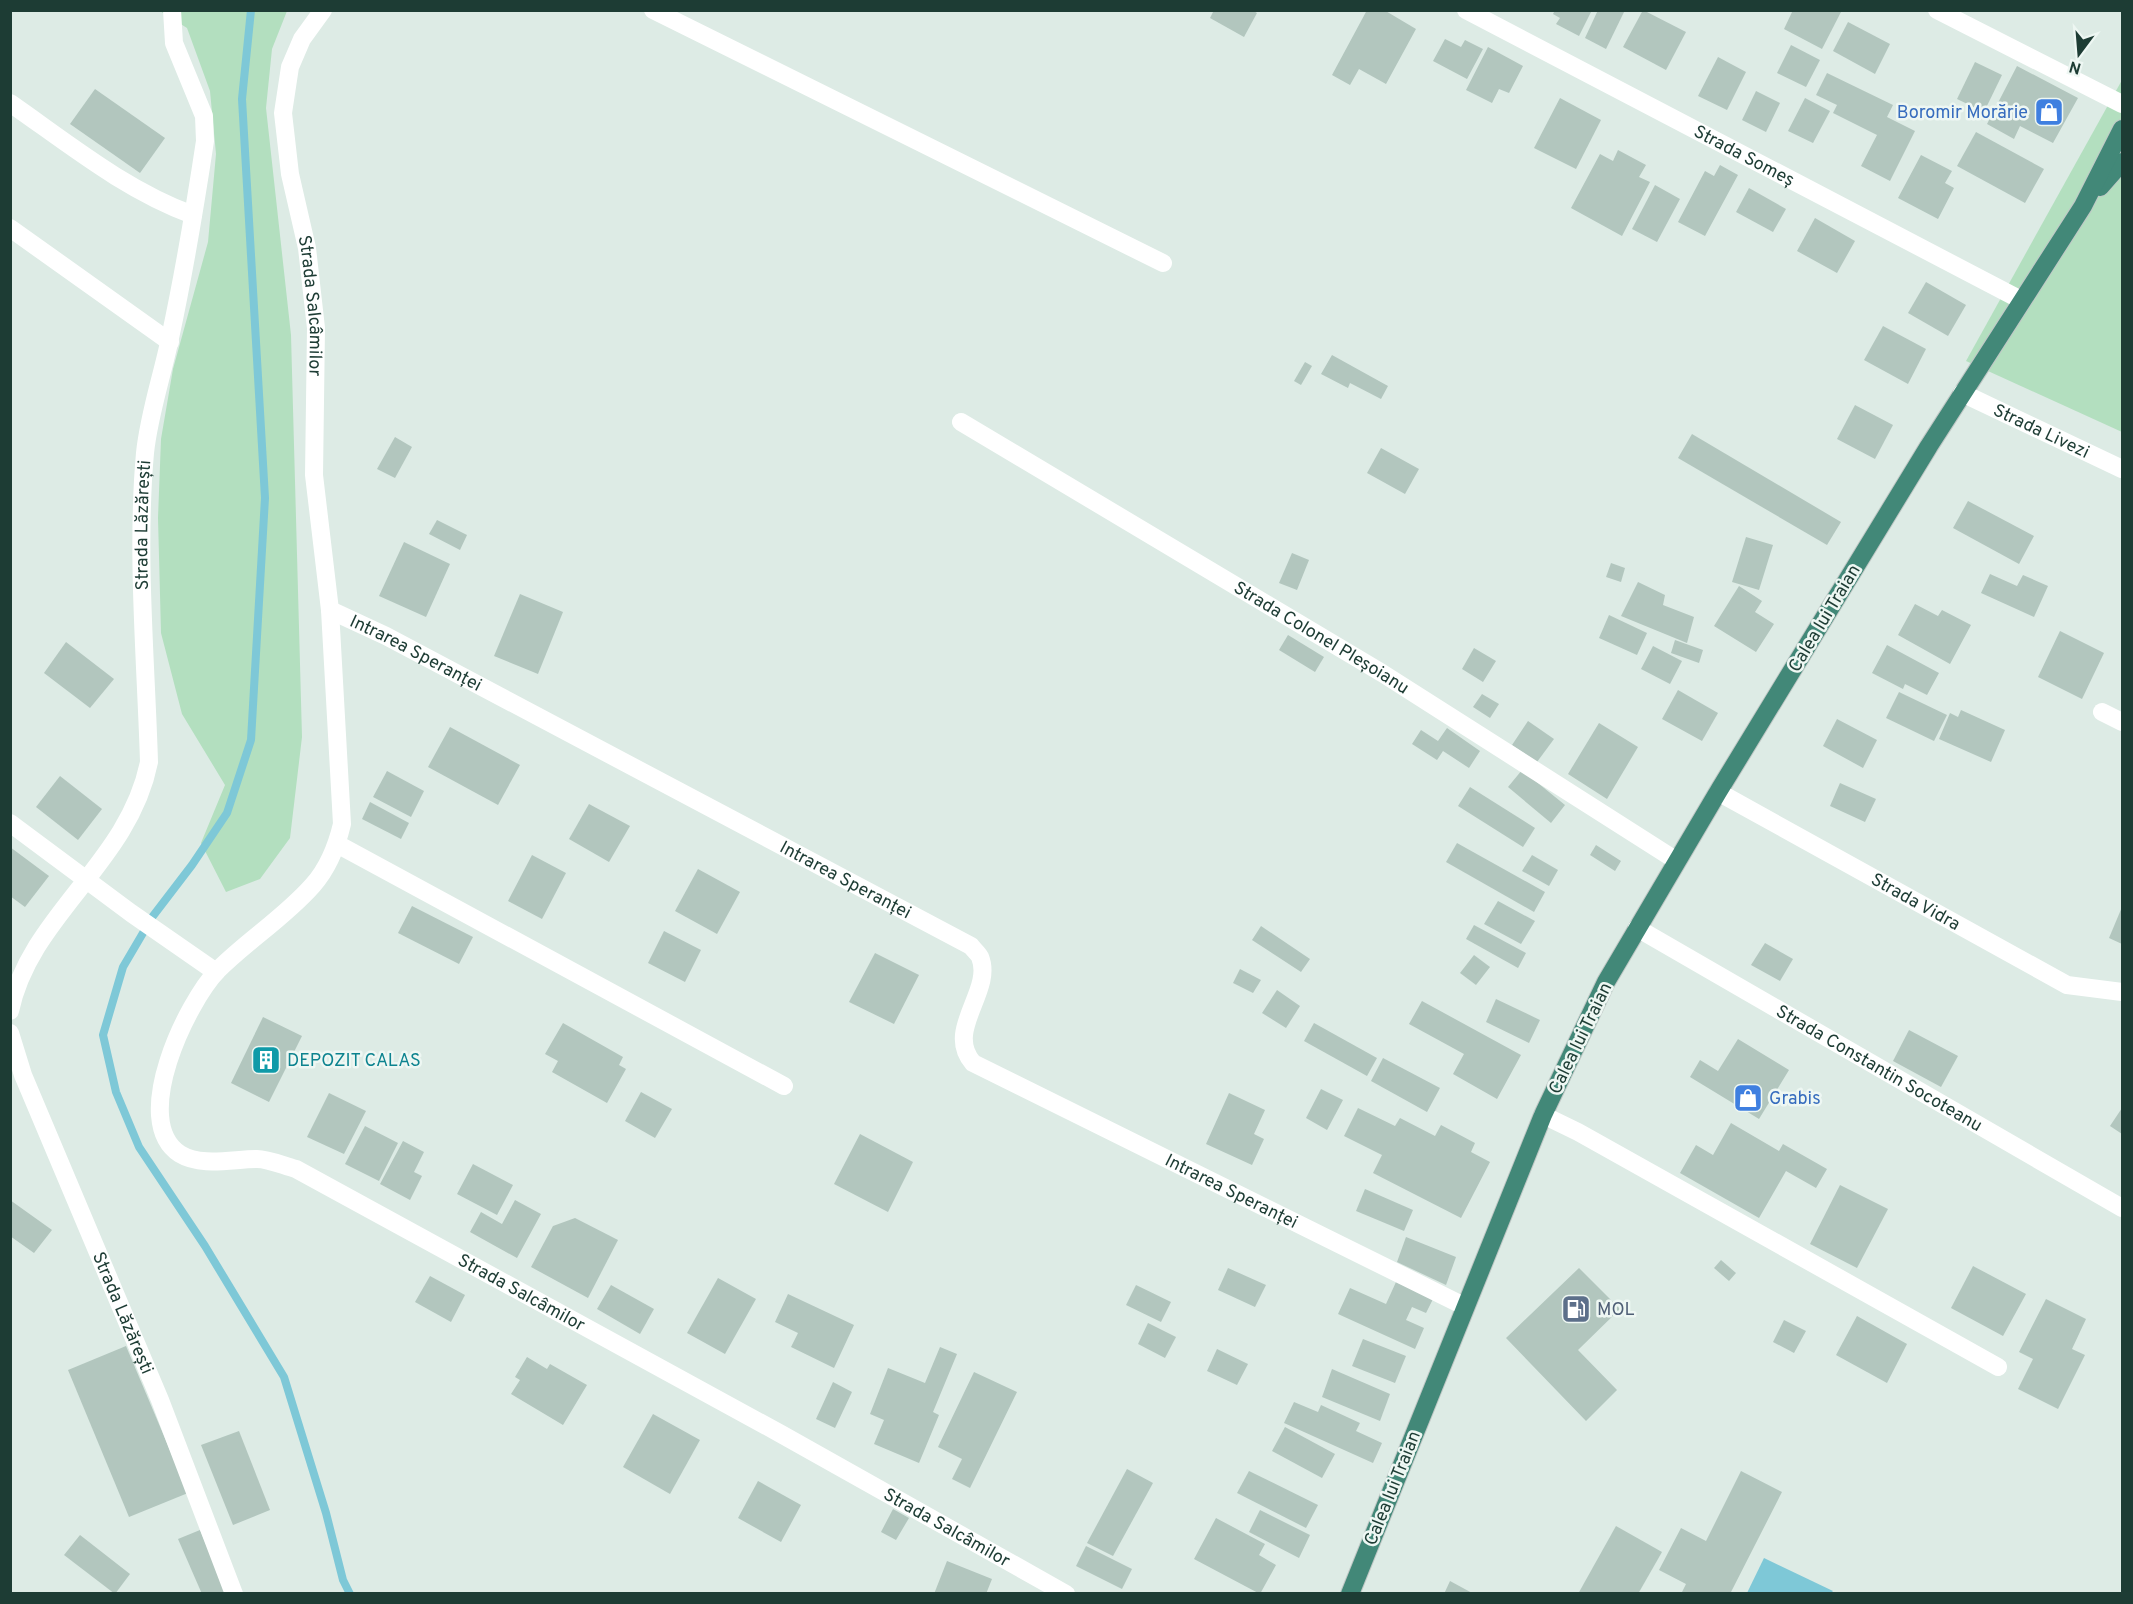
<svg xmlns="http://www.w3.org/2000/svg" width="2133" height="1604" font-family="Overpass,sans-serif">
<style>
.green{fill:#b3dfbf}
.water{fill:#7ec8d7}
.lines{fill:none;stroke-linecap:round;stroke-linejoin:round}
.stream{stroke:#7ec8d7;stroke-width:8}
.building{fill:#b2c6be}
.trunk-casing{stroke:#c0c8c6;stroke-width:20}
.minor{stroke:#fff;stroke-width:18}
.trunk{stroke:#428878;stroke-width:18}
.labels{text-anchor:middle;stroke-width:5;stroke-linejoin:round;paint-order:stroke}
.shop-label{font-size:18px;fill:#366cbe;stroke:#eef7f3;text-anchor:end}
.street-label{font-size:18px;fill:#1d3c34;stroke:#eef7f3}
.culture-label{font-size:18px;fill:#0d838f;stroke:#eef7f3;text-anchor:start}
.service-label{font-size:18px;fill:#4e5e75;stroke:#eef7f3;text-anchor:start}
</style>
<rect width="100%" height="100%" fill="#ddebe5"/>
<g class="green">
<path d="M 160,11 L 287,11 L 272,49 L 266,108 L 291,335 L 302,737 L 290,838 L 260,879 L 226,892 L 201,843 L 225,785 L 182,714 L 161,633 L 158,518 L 161,439 L 173,369 L 208,242 L 216,154 L 210,91 L 187,28 Z"/>
<path d="M 2122,80 L 2122,432 L 1966,361 Z"/>
</g>
<path class="water" d="M 1764,1558 L 1833,1591 L 1831,1593 L 1747,1593 Z"/>
<g class="lines">
<path class="stream" d="M 251,10 L 242,99 L 265,498 L 251,740 L 227,813 L 192,865 L 153,916 L 123,967 L 103,1035 L 116,1092 L 139,1147 L 205,1246 L 284,1377 L 326,1513 L 343,1580 L 350,1594"/>
</g>
<g class="building">
<path d="M 1214,10 L 1252,10 L 1257,13 L 1244,37 L 1210,18 Z"/>
<path d="M 1367,10 L 1384,10 L 1416,29 L 1386,84 L 1359,69 L 1350,85 L 1332,75 Z"/>
<path d="M 1555,10 L 1592,10 L 1579,36 L 1556,24 L 1560,18 L 1553,14 Z"/>
<path d="M 1598,10 L 1625,10 L 1606,49 L 1585,38 Z"/>
<path d="M 1643,10 L 1686,32 L 1666,70 L 1623,47 Z"/>
<path d="M 1793,10 L 1842,10 L 1822,49 L 1784,29 Z"/>
<path d="M 1848,22 L 1890,44 L 1875,74 L 1833,51 Z"/>
<path d="M 1445,39 L 1461,47 L 1465,40 L 1483,49 L 1467,79 L 1433,61 Z"/>
<path d="M 1791,45 L 1820,60 L 1806,87 L 1777,73 Z"/>
<path d="M 1488,47 L 1523,66 L 1509,93 L 1499,89 L 1492,103 L 1466,90 Z"/>
<path d="M 1718,57 L 1746,72 L 1727,110 L 1698,96 Z"/>
<path d="M 1975,62 L 2002,75 L 1984,112 L 1957,99 Z"/>
<path d="M 2017,66 L 2078,98 L 2053,143 L 2020,126 L 2014,139 L 1987,124 Z"/>
<path d="M 1827,73 L 1893,105 L 1887,117 L 1915,131 L 1890,181 L 1861,166 L 1877,135 L 1833,113 L 1837,105 L 1816,95 Z"/>
<path d="M 95,89 L 165,138 L 140,173 L 70,124 Z"/>
<path d="M 1756,91 L 1780,103 L 1766,132 L 1742,120 Z"/>
<path d="M 1560,98 L 1601,120 L 1576,169 L 1534,148 Z"/>
<path d="M 1805,98 L 1830,111 L 1813,143 L 1788,131 Z"/>
<path d="M 1976,132 L 2044,169 L 2025,203 L 1957,166 Z"/>
<path d="M 1618,150 L 1646,165 L 1639,177 L 1650,182 L 1622,236 L 1571,208 L 1600,154 L 1613,161 Z"/>
<path d="M 1921,155 L 1952,171 L 1945,183 L 1954,188 L 1938,219 L 1898,198 Z"/>
<path d="M 1720,165 L 1738,175 L 1705,236 L 1678,222 L 1705,171 L 1714,176 Z"/>
<path d="M 1655,185 L 1680,199 L 1657,242 L 1632,229 Z"/>
<path d="M 1749,188 L 1786,209 L 1773,232 L 1736,212 Z"/>
<path d="M 1815,218 L 1855,241 L 1837,273 L 1797,251 Z"/>
<path d="M 1926,282 L 1966,305 L 1948,336 L 1908,313 Z"/>
<path d="M 1883,326 L 1926,349 L 1908,384 L 1864,360 Z"/>
<path d="M 1332,355 L 1388,386 L 1381,399 L 1350,383 L 1348,388 L 1321,374 Z"/>
<path d="M 1305,362 L 1312,366 L 1301,385 L 1294,381 Z"/>
<path d="M 1855,405 L 1893,425 L 1875,459 L 1837,439 Z"/>
<path d="M 1692,434 L 1841,522 L 1827,545 L 1678,458 Z"/>
<path d="M 395,437 L 412,447 L 395,478 L 377,469 Z"/>
<path d="M 1381,448 L 1419,469 L 1405,494 L 1367,473 Z"/>
<path d="M 1968,501 L 2034,536 L 2019,564 L 1953,528 Z"/>
<path d="M 437,520 L 467,535 L 460,550 L 429,534 Z"/>
<path d="M 1746,537 L 1773,545 L 1759,590 L 1732,582 Z"/>
<path d="M 404,542 L 450,564 L 426,617 L 379,596 Z"/>
<path d="M 1292,553 L 1309,560 L 1297,590 L 1279,583 Z"/>
<path d="M 1611,563 L 1625,568 L 1621,582 L 1606,577 Z"/>
<path d="M 1990,574 L 2017,586 L 2023,575 L 2048,586 L 2034,617 L 1981,593 Z"/>
<path d="M 1638,582 L 1665,595 L 1663,605 L 1694,617 L 1687,643 L 1621,616 Z"/>
<path d="M 1739,586 L 1762,601 L 1755,612 L 1774,624 L 1756,652 L 1714,626 Z"/>
<path d="M 520,594 L 563,612 L 538,674 L 494,656 Z"/>
<path d="M 1915,604 L 1938,616 L 1942,610 L 1971,625 L 1950,664 L 1898,635 Z"/>
<path d="M 1609,615 L 1647,633 L 1637,655 L 1599,638 Z"/>
<path d="M 2060,631 L 2104,653 L 2082,699 L 2038,677 Z"/>
<path d="M 1288,635 L 1324,657 L 1315,672 L 1279,650 Z"/>
<path d="M 1675,640 L 1703,650 L 1699,663 L 1671,653 Z"/>
<path d="M 66,642 L 114,679 L 90,708 L 44,673 Z"/>
<path d="M 1887,645 L 1939,673 L 1927,695 L 1905,684 L 1903,689 L 1872,673 Z"/>
<path d="M 1653,646 L 1682,661 L 1670,684 L 1641,669 Z"/>
<path d="M 1474,648 L 1496,661 L 1483,682 L 1462,669 Z"/>
<path d="M 1678,690 L 1718,713 L 1702,741 L 1662,719 Z"/>
<path d="M 1899,692 L 1947,715 L 1934,741 L 1886,718 Z"/>
<path d="M 1482,694 L 1499,704 L 1490,718 L 1473,707 Z"/>
<path d="M 1961,710 L 2005,730 L 1991,762 L 1939,739 L 1950,713 L 1958,717 Z"/>
<path d="M 1837,719 L 1877,740 L 1863,768 L 1823,746 Z"/>
<path d="M 1528,721 L 1554,739 L 1537,762 L 1512,745 Z"/>
<path d="M 1599,723 L 1638,747 L 1607,799 L 1568,774 Z"/>
<path d="M 450,727 L 520,765 L 498,805 L 428,767 Z"/>
<path d="M 1447,728 L 1480,751 L 1469,768 L 1443,751 L 1437,760 L 1412,744 L 1421,730 L 1438,741 Z"/>
<path d="M 1522,770 L 1565,805 L 1551,823 L 1508,787 Z"/>
<path d="M 387,771 L 424,791 L 411,817 L 373,797 Z"/>
<path d="M 60,776 L 102,809 L 78,840 L 36,807 Z"/>
<path d="M 1840,783 L 1876,799 L 1865,822 L 1830,806 Z"/>
<path d="M 1470,787 L 1535,828 L 1523,847 L 1458,806 Z"/>
<path d="M 370,802 L 409,823 L 401,839 L 362,819 Z"/>
<path d="M 589,804 L 630,826 L 609,862 L 569,839 Z"/>
<path d="M 1457,843 L 1545,892 L 1534,912 L 1446,862 Z"/>
<path d="M 1596,845 L 1621,861 L 1615,871 L 1590,855 Z"/>
<path d="M 10,847 L 49,876 L 25,907 L 10,896 Z"/>
<path d="M 532,855 L 566,873 L 542,919 L 508,901 Z"/>
<path d="M 1532,855 L 1558,870 L 1549,886 L 1522,871 Z"/>
<path d="M 698,869 L 740,892 L 717,934 L 675,911 Z"/>
<path d="M 1498,901 L 1535,921 L 1521,944 L 1484,924 Z"/>
<path d="M 412,906 L 473,937 L 459,964 L 398,933 Z"/>
<path d="M 2122,907 L 2122,944 L 2109,938 Z"/>
<path d="M 1474,925 L 1526,953 L 1518,968 L 1466,939 Z"/>
<path d="M 1261,926 L 1310,959 L 1301,972 L 1252,940 Z"/>
<path d="M 664,931 L 701,950 L 685,982 L 648,963 Z"/>
<path d="M 1765,943 L 1793,959 L 1780,981 L 1751,965 Z"/>
<path d="M 875,953 L 919,975 L 894,1024 L 849,1002 Z"/>
<path d="M 1474,955 L 1490,967 L 1476,985 L 1460,973 Z"/>
<path d="M 1240,969 L 1261,980 L 1253,993 L 1233,983 Z"/>
<path d="M 1277,990 L 1300,1006 L 1286,1028 L 1262,1013 Z"/>
<path d="M 1496,999 L 1540,1020 L 1529,1043 L 1486,1022 Z"/>
<path d="M 1422,1001 L 1521,1055 L 1497,1099 L 1453,1074 L 1464,1054 L 1409,1024 Z"/>
<path d="M 263,1017 L 302,1036 L 269,1102 L 231,1083 Z"/>
<path d="M 563,1023 L 623,1057 L 619,1065 L 626,1069 L 607,1103 L 552,1072 L 558,1061 L 545,1054 Z"/>
<path d="M 1314,1023 L 1377,1058 L 1367,1076 L 1304,1041 Z"/>
<path d="M 1909,1030 L 1958,1056 L 1941,1087 L 1893,1061 Z"/>
<path d="M 1738,1039 L 1789,1070 L 1759,1119 L 1690,1077 L 1700,1060 L 1718,1071 Z"/>
<path d="M 1383,1058 L 1440,1088 L 1427,1112 L 1371,1081 Z"/>
<path d="M 1321,1089 L 1343,1100 L 1327,1130 L 1306,1118 Z"/>
<path d="M 641,1092 L 672,1109 L 655,1138 L 625,1121 Z"/>
<path d="M 329,1093 L 366,1111 L 344,1154 L 307,1137 Z"/>
<path d="M 1229,1093 L 1265,1110 L 1254,1134 L 1264,1139 L 1252,1165 L 1206,1144 Z"/>
<path d="M 1358,1108 L 1395,1126 L 1400,1118 L 1435,1136 L 1441,1125 L 1475,1143 L 1471,1152 L 1490,1162 L 1461,1218 L 1373,1173 L 1382,1155 L 1344,1136 Z"/>
<path d="M 2122,1108 L 2122,1134 L 2110,1126 Z"/>
<path d="M 1731,1123 L 1779,1151 L 1783,1144 L 1827,1169 L 1816,1188 L 1786,1171 L 1759,1218 L 1680,1173 L 1696,1145 L 1713,1155 Z"/>
<path d="M 365,1126 L 398,1143 L 379,1181 L 345,1164 Z"/>
<path d="M 860,1134 L 913,1162 L 888,1212 L 834,1184 Z"/>
<path d="M 403,1141 L 424,1152 L 414,1172 L 422,1176 L 410,1200 L 380,1184 Z"/>
<path d="M 473,1164 L 513,1185 L 497,1215 L 457,1194 Z"/>
<path d="M 1840,1185 L 1888,1209 L 1857,1268 L 1810,1244 Z"/>
<path d="M 1365,1189 L 1413,1210 L 1404,1231 L 1356,1211 Z"/>
<path d="M 10,1200 L 52,1230 L 34,1253 L 10,1236 Z"/>
<path d="M 515,1200 L 541,1214 L 517,1258 L 470,1232 L 481,1212 L 502,1224 Z"/>
<path d="M 575,1218 L 618,1240 L 588,1298 L 531,1267 L 553,1226 Z"/>
<path d="M 1406,1237 L 1456,1257 L 1446,1285 L 1397,1262 Z"/>
<path d="M 1721,1260 L 1736,1273 L 1729,1281 L 1714,1268 Z"/>
<path d="M 1973,1266 L 2026,1294 L 2003,1336 L 1951,1308 Z"/>
<path d="M 1228,1268 L 1266,1285 L 1255,1307 L 1218,1290 Z"/>
<path d="M 1579,1268 L 1620,1309 L 1578,1350 L 1617,1390 L 1586,1421 L 1506,1338 Z"/>
<path d="M 430,1276 L 465,1295 L 451,1322 L 415,1302 Z"/>
<path d="M 718,1278 L 756,1299 L 725,1354 L 687,1333 Z"/>
<path d="M 1396,1282 L 1433,1299 L 1426,1313 L 1412,1307 L 1406,1320 L 1424,1328 L 1415,1349 L 1338,1314 L 1350,1288 L 1386,1304 Z"/>
<path d="M 611,1285 L 654,1309 L 640,1334 L 597,1309 Z"/>
<path d="M 1136,1285 L 1171,1302 L 1161,1322 L 1126,1305 Z"/>
<path d="M 788,1294 L 854,1325 L 834,1368 L 791,1347 L 798,1333 L 775,1322 Z"/>
<path d="M 2046,1299 L 2086,1319 L 2072,1349 L 2085,1355 L 2058,1409 L 2018,1389 L 2033,1359 L 2019,1352 Z"/>
<path d="M 1857,1316 L 1907,1344 L 1887,1383 L 1836,1355 Z"/>
<path d="M 1784,1320 L 1806,1331 L 1794,1353 L 1773,1342 Z"/>
<path d="M 1148,1323 L 1176,1337 L 1165,1358 L 1138,1344 Z"/>
<path d="M 1363,1339 L 1406,1356 L 1395,1383 L 1352,1366 Z"/>
<path d="M 126,1346 L 188,1493 L 129,1517 L 68,1370 Z"/>
<path d="M 940,1347 L 957,1354 L 933,1412 L 939,1415 L 919,1463 L 874,1444 L 884,1420 L 870,1414 L 888,1368 L 925,1383 Z"/>
<path d="M 1217,1349 L 1248,1364 L 1237,1385 L 1207,1371 Z"/>
<path d="M 527,1357 L 547,1369 L 550,1364 L 587,1385 L 563,1425 L 511,1394 L 520,1380 L 515,1377 Z"/>
<path d="M 1332,1369 L 1390,1394 L 1380,1421 L 1322,1397 Z"/>
<path d="M 974,1372 L 1017,1392 L 970,1488 L 952,1479 L 962,1459 L 938,1447 Z"/>
<path d="M 833,1382 L 852,1392 L 835,1428 L 816,1419 Z"/>
<path d="M 1294,1402 L 1318,1412 L 1321,1405 L 1360,1423 L 1356,1431 L 1382,1443 L 1373,1463 L 1284,1423 Z"/>
<path d="M 653,1414 L 700,1440 L 670,1494 L 623,1467 Z"/>
<path d="M 1285,1427 L 1335,1454 L 1322,1478 L 1272,1451 Z"/>
<path d="M 239,1431 L 270,1510 L 233,1525 L 201,1445 Z"/>
<path d="M 1127,1469 L 1153,1483 L 1113,1556 L 1087,1543 Z"/>
<path d="M 1249,1471 L 1318,1505 L 1306,1528 L 1237,1493 Z"/>
<path d="M 1741,1471 L 1782,1492 L 1730,1594 L 1681,1594 L 1686,1584 L 1659,1570 L 1681,1528 L 1706,1541 Z"/>
<path d="M 758,1481 L 801,1505 L 781,1542 L 738,1518 Z"/>
<path d="M 893,1509 L 909,1518 L 896,1540 L 881,1532 Z"/>
<path d="M 1260,1510 L 1310,1535 L 1299,1558 L 1249,1532 Z"/>
<path d="M 1216,1518 L 1265,1544 L 1259,1555 L 1276,1565 L 1260,1594 L 1194,1559 Z"/>
<path d="M 1616,1526 L 1662,1552 L 1638,1594 L 1578,1594 Z"/>
<path d="M 200,1530 L 227,1594 L 202,1594 L 178,1539 Z"/>
<path d="M 80,1535 L 130,1574 L 115,1594 L 64,1555 Z"/>
<path d="M 1086,1546 L 1132,1569 L 1122,1589 L 1076,1566 Z"/>
<path d="M 947,1561 L 992,1579 L 986,1594 L 934,1594 Z"/>
<path d="M 1450,1581 L 1474,1594 L 1444,1594 Z"/>
</g>
<g class="lines">
<g class="trunk-casing">
<g id="trunk">
<path d="M 2100,187 L 2122,162"/>
<path d="M 1350,1594 L 1543,1115 L 1606,982 L 1718,792 L 1929,446 L 2083,206 L 2122,129"/>
</g>
</g>
<g class="minor">
<path id="s1" d="M 323,10 L 302,39 L 290,67 L 283,113 L 290,174 L 307,248 L 316,328 L 314,475 L 330,610 L 342,824 C 337,845 328,868 313,885 C 285,917 248,940 218,970 C 187,1002 129,1121 180,1154 C 201,1167 233,1159 257,1159 C 269,1159 284,1166 296,1169 L 781,1434 L 1066,1594"/>
<path d="M 653,10 L 1163,263"/>
<path id="s2" d="M 1466,10 L 2021,300"/>
<path d="M 1937,10 L 2122,104"/>
<path d="M 10,103 C 69,144 125,190 193,215"/>
<path d="M 10,228 L 170,342"/>
<path id="s3" d="M 1962,393 L 2122,469"/>
<path id="s4" d="M 961,422 L 1382,673 L 1677,861"/>
<path id="s5" d="M 330,610 L 386,636 L 971,946 C 973,949 978,953 980,957 C 994,991 944,1030 973,1063 L 1464,1306"/>
<path d="M 2102,712 L 2122,722"/>
<path id="s6" d="M 1718,792 L 2067,985 L 2122,992"/>
<path d="M 10,823 L 131,913 L 216,972"/>
<path d="M 337,844 L 784,1086"/>
<path id="s7" d="M 1637,928 L 2122,1208"/>
<path id="s8" d="M 10,1011 C 30,915 129,863 149,762 C 146,662 136,553 145,453 C 149,414 162,377 170,338 C 184,273 195,207 205,141 L 204,116 L 174,43 L 172,10"/>
<path id="s9" d="M 10,1033 L 23,1075 L 160,1400 L 234,1594"/>
<path d="M 1543,1115 L 1578,1132 L 1998,1367"/>
</g>
<use href="#trunk" class="trunk"/>
</g>
<defs>
<g id="shop-square" transform="scale(1.5)"><rect x="-9" y="-9" width="18" height="18" rx="4" fill="#3f7fe0" stroke="#eef7f3"/><path d="M-5-2.5h2.3a2.7 3.5 0 0 1 5.4 0H5L5.5 6h-11ZM-1.5-2.5h3a1.5 2.3 0 0 0-3 0Z" fill="#fff"/></g>
<g id="building-square" transform="scale(1.5)"><rect x="-9" y="-9" width="18" height="18" rx="4" fill="#0f9aa8" stroke="#eef7f3"/><path d="M-4-6H4V6H1V3H-1V6H-4ZM-2.5-4.3h1.7v1.8h-1.7ZM.8-4.3h1.7v1.8H.8ZM-2.5-1h1.7V.8h-1.7ZM.8-1h1.7V.8H.8Z" fill="#fff"/></g>
<g id="fuel-square" transform="scale(1.5)"><rect x="-9" y="-9" width="18" height="18" rx="4" fill="#5c6f8a" stroke="#eef7f3"/><path d="M-5.5-6h7V0h2V4h1.3V-2.5L3-4.5l.8-.8L6-3V5H2.5V1h-1V6h-7ZM-4.2-4.7v3.2H.2V-4.7Z" fill="#fff"/></g>
</defs>
<g fill-rule="evenodd">
<use href="#shop-square" x="2049" y="112"/>
<use href="#building-square" x="266" y="1060"/>
<use href="#shop-square" x="1748" y="1098"/>
<use href="#fuel-square" x="1576" y="1309"/>
</g>
<g class="labels">
<g class="shop-label">
<text x="2028" y="118">Boromir Morărie</text>
<text x="1769" y="1104" text-anchor="start">Grabis</text>
</g>
<g class="street-label">
<text dy="6" stroke="none"><textPath href="#s2" startOffset="314">Strada Someș</textPath></text>
<text dy="6" stroke="none"><textPath href="#s1" startOffset="308">Strada Salcâmilor</textPath></text>
<text dy="6" stroke="none"><textPath href="#s3" startOffset="88">Strada Livezi</textPath></text>
<text dy="6" stroke="none"><textPath href="#s8" startOffset="525">Strada Lăzărești</textPath></text>
<text transform="translate(1824 618) rotate(-59)" y="6">Calea lui Traian</text>
<text dy="6" stroke="none"><textPath href="#s4" startOffset="420">Strada Colonel Pleșoianu</textPath></text>
<text dy="6" stroke="none"><textPath href="#s5" startOffset="96">Intrarea Speranței</textPath></text>
<text dy="6" stroke="none"><textPath href="#s5" startOffset="582">Intrarea Speranței</textPath></text>
<text dy="6" stroke="none"><textPath href="#s6" startOffset="226">Strada Vidra</textPath></text>
<text transform="translate(1580 1038) rotate(-64)" y="6">Calea lui Traian</text>
<text dy="6" stroke="none"><textPath href="#s7" startOffset="280">Strada Constantin Socoteanu</textPath></text>
<text dy="6" stroke="none"><textPath href="#s5" startOffset="1138">Intrarea Speranței</textPath></text>
<text dy="6" stroke="none"><textPath href="#s1" startOffset="1604">Strada Salcâmilor</textPath></text>
<text dy="6" stroke="none"><textPath href="#s9" startOffset="302">Strada Lăzărești</textPath></text>
<text transform="translate(1392 1488) rotate(-68)" y="6">Calea lui Traian</text>
<text dy="6" stroke="none"><textPath href="#s1" startOffset="2090">Strada Salcâmilor</textPath></text>
</g>
<g class="culture-label">
<text x="287" y="1066">DEPOZIT CALAS</text>
</g>
<g class="service-label">
<text x="1597" y="1315">MOL</text>
</g>
</g>
<rect width="2133" height="1604" fill="none" stroke="#1d3c34" stroke-width="24"/>
<g transform="translate(2079 54) rotate(196)" stroke="#eef7f3" stroke-width="4.5" paint-order="stroke">
<path d="M0-4.5L10 22L0 15L-10 22Z" fill="#1d3c34"/>
<text y="-9" font-size="16" font-weight="bold" text-anchor="middle" fill="#1d3c34">N</text>
</g>
</svg>
